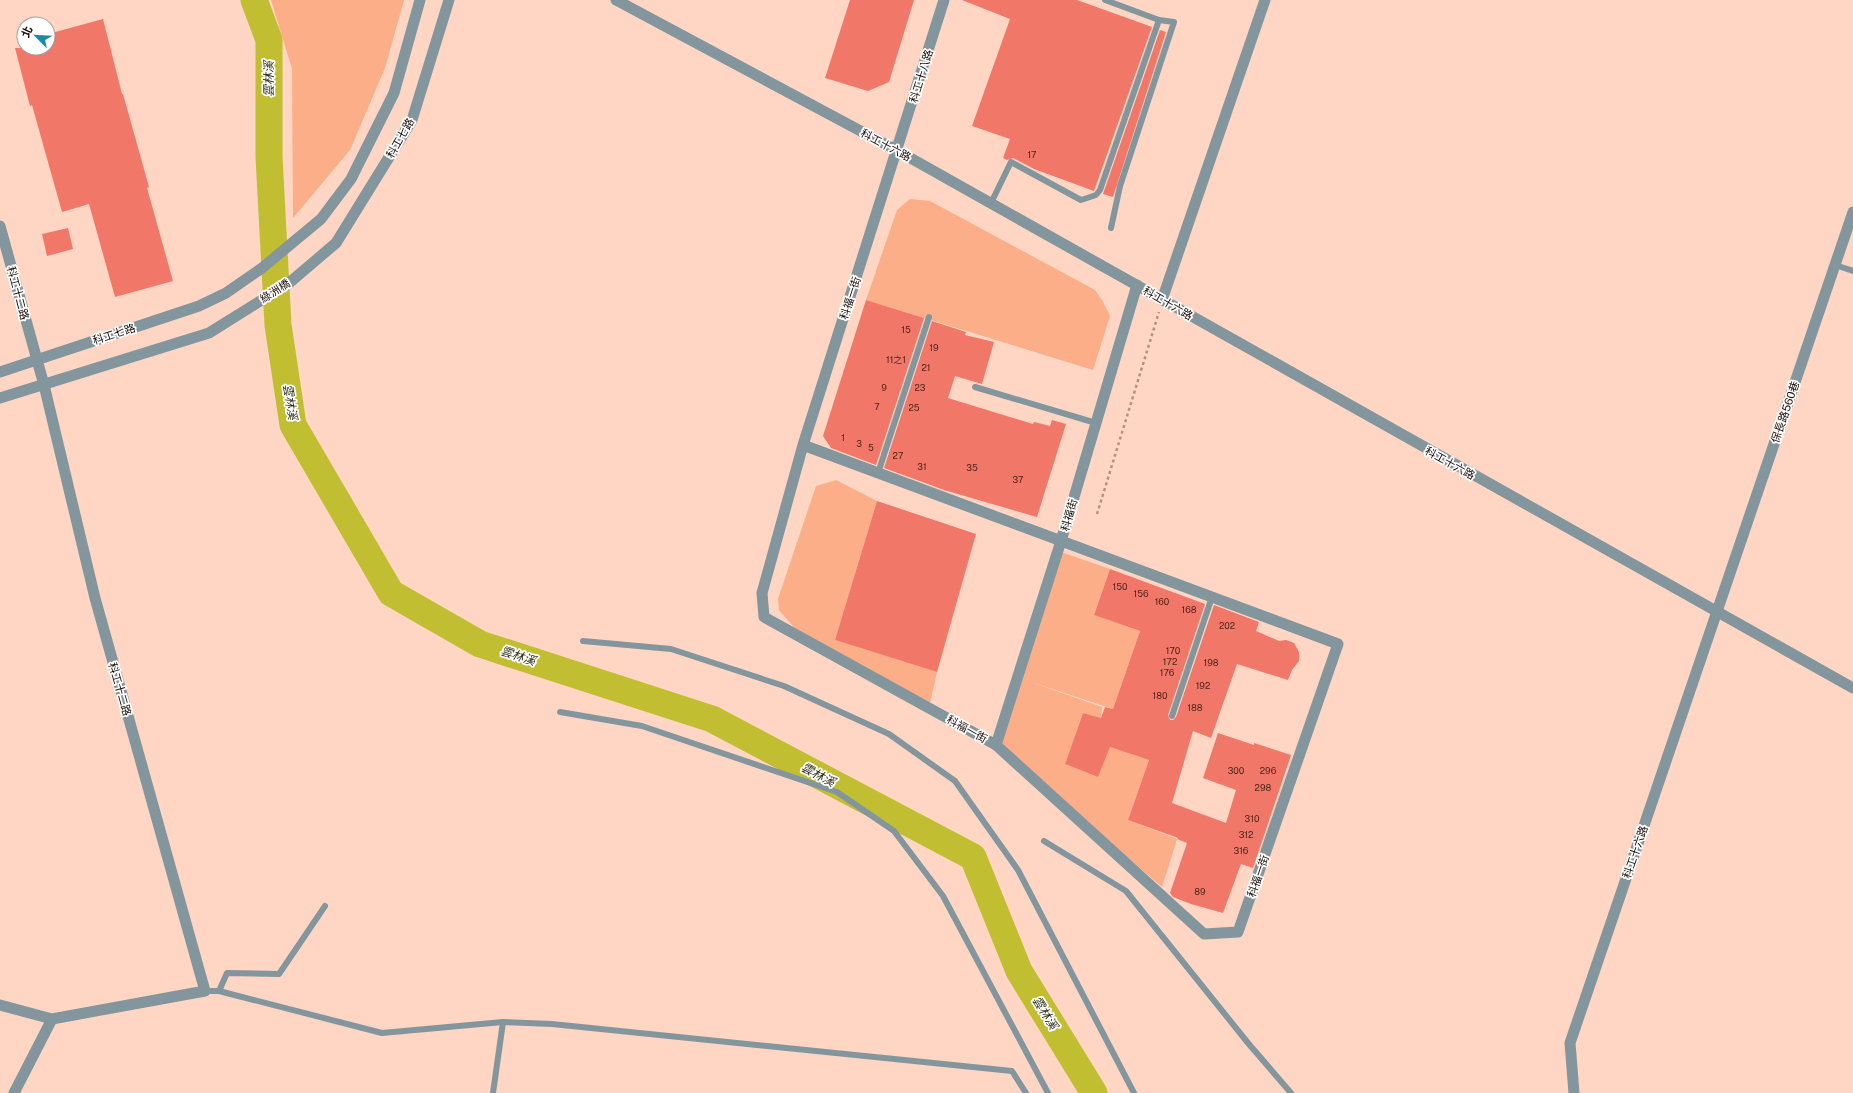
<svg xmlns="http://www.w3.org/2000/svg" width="1853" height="1093" font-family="'Public Sans','Noto Sans TC',sans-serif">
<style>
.green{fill:#fbae87}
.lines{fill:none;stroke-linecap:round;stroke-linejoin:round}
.river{stroke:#c1be32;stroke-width:27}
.building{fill:#f17769}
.path{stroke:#b29384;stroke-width:2.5;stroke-dasharray:3 3;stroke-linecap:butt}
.service{stroke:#83959d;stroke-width:6}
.minor{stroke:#83959d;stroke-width:11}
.tertiary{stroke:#83959d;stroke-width:11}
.labels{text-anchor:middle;stroke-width:3.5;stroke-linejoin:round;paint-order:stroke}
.number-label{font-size:9px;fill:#4d241d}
.street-label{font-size:11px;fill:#160904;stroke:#fff}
.water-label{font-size:12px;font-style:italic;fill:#2e2e18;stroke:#fff}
</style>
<rect width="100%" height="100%" fill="#fed6c3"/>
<g class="green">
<path d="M 271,0 L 404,0 L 385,68 L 350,150 L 293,218 L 292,69 Z"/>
<path d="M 910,199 L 930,201 L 1095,290 L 1102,300 L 1110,316 L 1093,370 L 866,300 L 897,210 Z"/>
<path d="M 836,480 L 877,501 L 835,640 L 937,672 L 930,703 L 798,632 L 779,610 L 778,599 L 816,486 Z"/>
<path d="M 1058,551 L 1110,569 L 1094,615 L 1140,631 L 1113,709 L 1025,680 L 1102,707 L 1101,718 L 1083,713 L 1065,764 L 1098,777 L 1110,747 L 1149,760 L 1128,820 L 1177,839 L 1162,887 L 996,745 Z"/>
</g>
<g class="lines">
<path class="river" d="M 254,0 L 269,40 L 269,157 L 278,325 L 293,425 L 391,593 L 480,644 L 712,719 L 973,857 L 1019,971 L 1094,1093"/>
</g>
<g class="building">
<path d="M 850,0 L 914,0 L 889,82 L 868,91 L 825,78 Z"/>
<path d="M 962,0 L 1077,0 L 1152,27 L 1094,191 L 1034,169 L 1013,158 L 1007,160 L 1003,158 L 1010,139 L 972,126 L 1010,19 Z"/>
<path d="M 103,19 L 122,94 L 123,94 L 149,187 L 147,188 L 173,281 L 115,297 L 89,204 L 62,212 L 32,105 L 30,106 L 15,48 L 48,48 L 48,34 Z"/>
<path d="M 1160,30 L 1166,32 L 1113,197 L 1103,194 Z"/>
<path d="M 68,228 L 73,249 L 47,256 L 42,234 Z"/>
<path d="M 866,300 L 924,318 L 876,465 L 831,448 L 823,436 Z"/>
<path d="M 932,321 L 966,332 L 965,335 L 994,342 L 982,384 L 955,376 L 948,398 L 1033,424 L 1034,422 L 1050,426 L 1052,420 L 1066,424 L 1037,517 L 944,490 L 884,468 Z"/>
<path d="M 877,501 L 976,534 L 937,672 L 835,640 Z"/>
<path d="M 1110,569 L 1205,604 L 1168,715 L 1170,720 L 1173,720 L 1176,717 L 1214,605 L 1259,622 L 1256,631 L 1279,641 L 1286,640 L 1294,643 L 1299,652 L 1299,661 L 1292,670 L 1288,680 L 1237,664 L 1211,738 L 1193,731 L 1172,803 L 1226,823 L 1236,790 L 1203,778 L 1218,733 L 1254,745 L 1254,743 L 1291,755 L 1253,868 L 1241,864 L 1223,913 L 1191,904 L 1173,897 L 1170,893 L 1187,843 L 1177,839 L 1178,838 L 1128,820 L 1149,760 L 1110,747 L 1098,777 L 1065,764 L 1083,713 L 1101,718 L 1105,707 L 1113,709 L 1140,631 L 1094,615 Z"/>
</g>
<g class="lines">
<path class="path" d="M 1097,514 L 1159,312"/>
<g class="service">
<path d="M 1105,0 L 1159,20 L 1174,22 L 1120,186 L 1111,228"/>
<path d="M 991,203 L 1011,162 L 1081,200 L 1096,195 L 1100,190 L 1159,20"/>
<path d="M 1835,265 L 1853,271"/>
<path d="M 975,387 L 1096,423"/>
<path d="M 878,473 L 929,317"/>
<path d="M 583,641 L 671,649 L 784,686 L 889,734 L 955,781 L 1018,870 L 1134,1093"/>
<path d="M 560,712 L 642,726 L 837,792 L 894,831 L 943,896 L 1048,1093"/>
<path d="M 1172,716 L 1212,597"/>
<path d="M 1044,841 L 1126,891 L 1248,1043 L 1291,1093"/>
<path d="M 205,991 L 219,991 L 382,1033 L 503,1022 L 552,1024 L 1012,1071 L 1026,1093"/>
<path d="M 219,991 L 227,973 L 279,974 L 325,906"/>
<path d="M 493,1093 L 503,1022"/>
</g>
<g class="minor">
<path d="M 0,226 L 37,360"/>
<path d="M 1162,300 L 1265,0"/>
<path d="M 803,445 L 1338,644 L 1238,932 L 1204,934 L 996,745 L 764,617 L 762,593 L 803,445 L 944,0"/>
<path d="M 996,745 L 1061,541 L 1137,285"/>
<path d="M 0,1005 L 52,1019 L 205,991 L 95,598 L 44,385"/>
<path d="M 14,1093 L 52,1019"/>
<path d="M 1574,1093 L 1570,1043 L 1853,212"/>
</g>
<g class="tertiary">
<path d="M 616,0 L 898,151 L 1853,688"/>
<path d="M 37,360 L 44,385"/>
<path d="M 0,372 L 199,306 L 226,293 L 262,268 L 321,219 L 351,179 L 394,93 L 420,0"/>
<path d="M 0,398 L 209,333 L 289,283 L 336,243 L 412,120 L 449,0"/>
</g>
</g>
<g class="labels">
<g class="number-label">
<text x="1032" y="158">17</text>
<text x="906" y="333">15</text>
<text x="934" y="351">19</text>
<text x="896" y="363">11之1</text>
<text x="926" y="371">21</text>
<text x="884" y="391">9</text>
<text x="920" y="391">23</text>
<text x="877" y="410">7</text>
<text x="914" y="411">25</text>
<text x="843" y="441">1</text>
<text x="859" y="447">3</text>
<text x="871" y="451">5</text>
<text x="898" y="459">27</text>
<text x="922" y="470">31</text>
<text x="972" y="471">35</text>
<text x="1018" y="483">37</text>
<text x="1120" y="590">150</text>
<text x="1141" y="597">156</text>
<text x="1162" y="605">160</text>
<text x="1189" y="613">168</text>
<text x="1227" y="629">202</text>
<text x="1173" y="654">170</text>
<text x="1170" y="665">172</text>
<text x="1211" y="666">198</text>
<text x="1167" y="676">176</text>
<text x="1203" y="689">192</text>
<text x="1160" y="699">180</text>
<text x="1195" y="711">188</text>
<text x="1236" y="774">300</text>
<text x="1268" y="774">296</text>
<text x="1263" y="791">298</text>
<text x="1252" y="822">310</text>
<text x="1246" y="838">312</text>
<text x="1241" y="854">316</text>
<text x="1200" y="895">89</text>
</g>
<g class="street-label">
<text transform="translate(921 76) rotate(-73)" y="4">科工十八路</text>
<text transform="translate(400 138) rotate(-60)" y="4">科工七路</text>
<text transform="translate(886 145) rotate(28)" y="4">科工十六路</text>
<text transform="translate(275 291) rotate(-33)" y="4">綠洲橋</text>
<text transform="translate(18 293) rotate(75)" y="4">科工十二路</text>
<text transform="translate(850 298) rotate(-72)" y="4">科福一街</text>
<text transform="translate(1168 303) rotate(30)" y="4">科工十六路</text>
<text transform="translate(114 334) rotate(-18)" y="4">科工七路</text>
<text transform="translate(1785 412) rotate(-71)" y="4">保長路560巷</text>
<text transform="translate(1450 463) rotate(29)" y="4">科工十六路</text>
<text transform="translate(1069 515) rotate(-74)" y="4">科福街</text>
<text transform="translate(120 689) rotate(74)" y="4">科工十二路</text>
<text transform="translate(967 729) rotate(29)" y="4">科福一街</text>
<text transform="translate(1635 852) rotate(-71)" y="4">科工十六路</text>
<text transform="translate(1258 876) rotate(-71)" y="4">科福一街</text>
</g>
<g class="water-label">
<text transform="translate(269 79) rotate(-90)" y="4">雲林溪</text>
<text transform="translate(290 402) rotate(81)" y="4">雲林溪</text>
<text transform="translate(518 656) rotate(18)" y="4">雲林溪</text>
<text transform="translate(818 775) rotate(28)" y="4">雲林溪</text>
<text transform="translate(1045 1013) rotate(58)" y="4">雲林溪</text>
</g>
</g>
<g transform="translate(36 36) rotate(294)"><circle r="19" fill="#ffffff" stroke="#a29d9b"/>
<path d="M0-3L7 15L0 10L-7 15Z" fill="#1a88af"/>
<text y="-6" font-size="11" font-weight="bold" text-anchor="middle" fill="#160904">北</text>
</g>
</svg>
